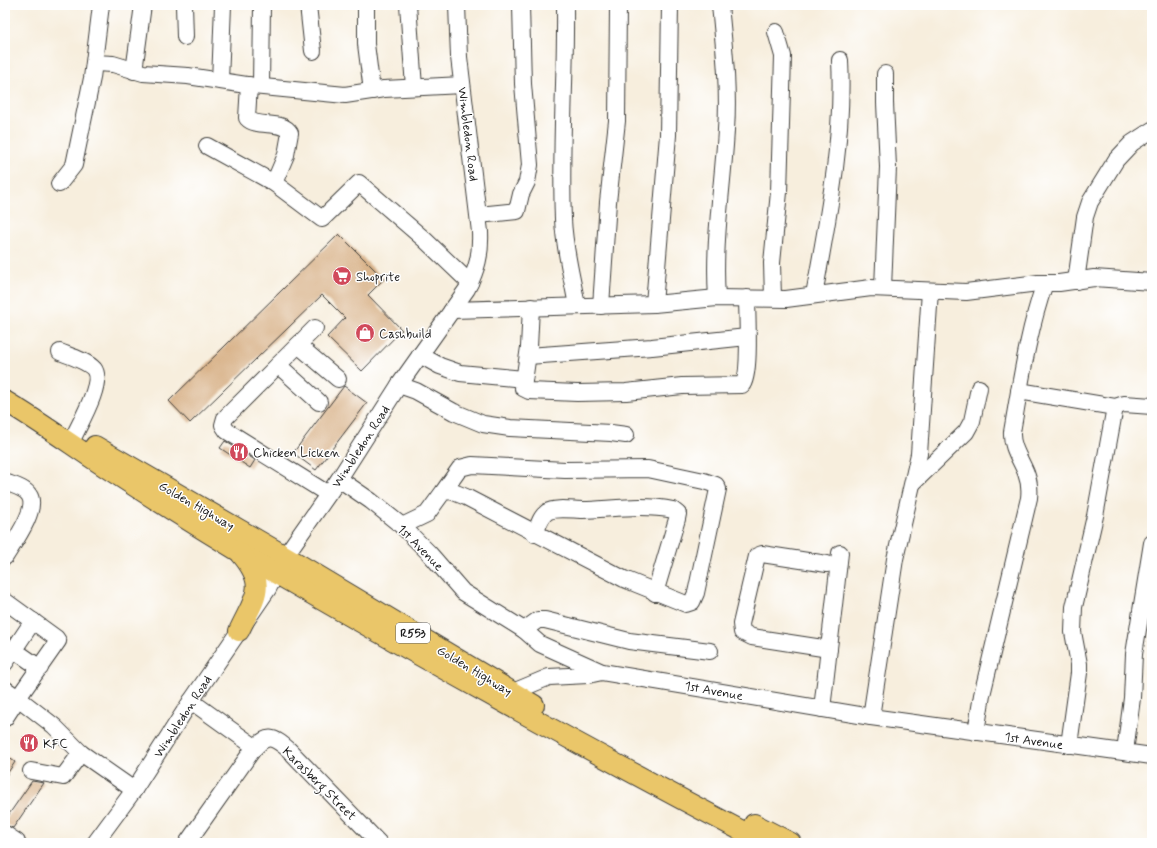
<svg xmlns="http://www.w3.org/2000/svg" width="1157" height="848" font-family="Mynerve,sans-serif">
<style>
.building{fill:#d9b48b}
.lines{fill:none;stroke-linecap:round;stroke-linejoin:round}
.minor-casing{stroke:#3d3c39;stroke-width:18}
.major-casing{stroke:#3d3c39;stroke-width:22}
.minor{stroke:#fff;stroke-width:16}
.major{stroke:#eac669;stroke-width:20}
.labels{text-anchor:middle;stroke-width:3;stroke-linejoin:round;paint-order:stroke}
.shield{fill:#fff;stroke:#606060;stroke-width:1}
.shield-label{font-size:12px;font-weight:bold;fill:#1c1c1c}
.street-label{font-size:13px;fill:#1c1c1c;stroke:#fff}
.poi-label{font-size:13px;fill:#1c1c1c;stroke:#fff;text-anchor:start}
</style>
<rect width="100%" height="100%" fill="#fff"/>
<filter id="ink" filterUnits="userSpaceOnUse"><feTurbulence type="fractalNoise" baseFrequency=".025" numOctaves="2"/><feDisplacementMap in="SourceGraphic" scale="8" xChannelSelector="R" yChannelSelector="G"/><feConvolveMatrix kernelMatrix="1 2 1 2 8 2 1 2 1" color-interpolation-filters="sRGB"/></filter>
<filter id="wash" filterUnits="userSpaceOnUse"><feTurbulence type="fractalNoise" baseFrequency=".012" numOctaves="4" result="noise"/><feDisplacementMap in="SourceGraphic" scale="16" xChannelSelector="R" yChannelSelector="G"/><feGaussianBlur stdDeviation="0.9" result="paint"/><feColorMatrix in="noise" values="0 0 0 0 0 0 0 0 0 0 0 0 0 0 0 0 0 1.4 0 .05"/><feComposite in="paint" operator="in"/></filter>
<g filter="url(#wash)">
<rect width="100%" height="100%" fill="#f7eedd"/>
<g id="blocks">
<g class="building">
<path d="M 339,234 L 384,279 L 368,295 L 402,330 L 362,371 L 327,337 L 345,318 L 322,295 L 190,423 L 169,401 Z"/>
<path d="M 344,386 L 367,403 L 316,470 L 293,453 Z"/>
<path d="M 225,441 L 255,460 L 250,468 L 220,448 Z"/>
<path d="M 5,755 L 15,762 L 5,777 Z"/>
<path d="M 32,781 L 44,783 L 13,828 L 5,825 L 5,820 Z"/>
</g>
</g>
</g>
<g filter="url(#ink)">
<use href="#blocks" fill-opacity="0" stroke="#3d3c39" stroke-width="1"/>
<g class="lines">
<g class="minor-casing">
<g id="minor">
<path d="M 184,5 L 185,37"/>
<path d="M 308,5 L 313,51"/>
<path d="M 366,5 L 366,44 L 372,91"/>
<path d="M 408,5 L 414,87"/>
<path d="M 565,5 C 566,76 560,147 563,219 C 564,248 572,277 577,306"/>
<path d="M 95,63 L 113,64 L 143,73 L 188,76 L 253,86 L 345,95 L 384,89 L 462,85"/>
<path d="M 134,71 L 143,5"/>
<path d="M 220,81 L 223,5"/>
<path d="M 249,85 L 247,118 C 257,129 282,119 290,133 L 286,155 L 274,183"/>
<path d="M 261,86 L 262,5"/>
<path d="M 207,146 L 274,183 L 322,219 L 359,183 L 425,240 L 470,283"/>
<path d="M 59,184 L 74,165 L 92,78 L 101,5"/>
<path d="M 479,215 L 517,211 L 521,194 L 527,182 L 530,165 L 523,84 L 521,5"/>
<path d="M 1076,281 L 1085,217 L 1090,202 L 1116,160 L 1132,143 L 1152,130"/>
<path d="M 883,288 L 888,167 L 885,103 L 885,74"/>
<path d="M 814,295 C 828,218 844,138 840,60"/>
<path d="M 717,298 C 713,241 723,186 726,130 C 729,88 724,47 720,5"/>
<path d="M 773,298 L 772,263 L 779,192 L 783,56 L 776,32"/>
<path d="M 654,304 L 668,135 L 670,5"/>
<path d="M 601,306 L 608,202 L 617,121 L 618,5"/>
<path d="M 531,307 L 529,347 L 523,388 L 529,391 L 577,393 L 626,392 L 682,386 L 742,385 C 751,376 747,313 747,298"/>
<path d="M 452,310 L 654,304 L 717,298 L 786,299 L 871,288 L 966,292 L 1038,283 L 1059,283 L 1094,278 L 1152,282"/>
<path d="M 298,345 L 338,379"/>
<path d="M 60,352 C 70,356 87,361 94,369 C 104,382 80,423 74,436"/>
<path d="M 420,355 L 440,366 L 460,373 L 524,379"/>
<path d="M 528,356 L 652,347 L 747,337"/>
<path d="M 278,365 L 315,328"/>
<path d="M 399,385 L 416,391 L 454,412 L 483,424 L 510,428 L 611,433 L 626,435"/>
<path d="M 1019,391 L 1115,407 L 1124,404 L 1152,406"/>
<path d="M 319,402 L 278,365 L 225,418 L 223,425 L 227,431 L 328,494"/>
<path d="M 339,479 L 371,501 L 402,526 L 429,553 L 463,592 L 524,630 L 540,644 L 602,672 L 871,717 L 1152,756"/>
<path d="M 5,482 C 12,485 25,488 29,495 C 39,509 12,545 5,557"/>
<path d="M 913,483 L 966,432 L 972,421 L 979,388"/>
<path d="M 402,526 L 427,514 L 443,492 L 451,491 L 466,497 L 624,579 L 686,604 L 692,602 L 696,593 L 718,489 L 716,485 L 704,481 L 648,469 L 565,470 L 472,465 L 460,468 L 443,492"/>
<path d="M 535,534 C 538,527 540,517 547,512 C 555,507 573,510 583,510 C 613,509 643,504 673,510 L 678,514 L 677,519 L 655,593"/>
<path d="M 827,564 L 762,554 L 757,556 L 741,624 L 742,632 L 752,637 L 829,649"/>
<path d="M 5,601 L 56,638 L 58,641 L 18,698 L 5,689"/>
<path d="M 524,630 L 538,620 L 545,620 L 629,641 L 710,651"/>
<path d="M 14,650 L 40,668"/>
<path d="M 5,663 L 33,621"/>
<path d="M 513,692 L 549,677 L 588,675 L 602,672"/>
<path d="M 191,701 L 255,747"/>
<path d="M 822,709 L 840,553"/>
<path d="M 871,717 L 895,559 L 919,454 L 930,291"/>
<path d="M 5,718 L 18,698 L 54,726 L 81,753 L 134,790"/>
<path d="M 976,732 L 982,695 L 1029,498 C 1030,490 1029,481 1026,473 C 1021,460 1011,447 1012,432 C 1021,381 1028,331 1045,283"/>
<path d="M 1069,745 L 1079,673 L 1079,664 L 1073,632 L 1074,607 L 1095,516 L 1115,407"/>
<path d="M 1125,752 L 1132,698 L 1134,654 L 1152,543"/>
<path d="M 31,771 L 63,777 L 81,753"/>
<path d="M 5,834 L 17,842 L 16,843"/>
<path d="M 95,843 L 134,790 L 191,701 L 268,589 L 285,556 L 339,479 L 399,385 L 467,289 C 477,269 481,255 480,232 L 459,57 L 457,5"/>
<path d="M 187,843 L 252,751 C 267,733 273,736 289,750 L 379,843"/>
</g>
</g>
<g class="major-casing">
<g id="major">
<path d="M 5,401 C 44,424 81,452 119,476 C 171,510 224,543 277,574 C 438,667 600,757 765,843"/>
<path d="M 95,446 L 285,556 L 534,705"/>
<path d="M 239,631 C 254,598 269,587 241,554"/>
<path d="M 754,824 L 791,843"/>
</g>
</g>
<use href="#minor" class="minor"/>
<use href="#major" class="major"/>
</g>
</g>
<defs>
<g id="supermarket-disc" transform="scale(1)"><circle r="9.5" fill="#d1495b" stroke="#fff"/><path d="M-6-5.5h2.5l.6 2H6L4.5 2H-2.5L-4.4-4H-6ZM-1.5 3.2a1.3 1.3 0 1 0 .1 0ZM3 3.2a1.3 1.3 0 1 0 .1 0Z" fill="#fff"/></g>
<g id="shop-disc" transform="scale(1)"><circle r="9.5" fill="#d1495b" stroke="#fff"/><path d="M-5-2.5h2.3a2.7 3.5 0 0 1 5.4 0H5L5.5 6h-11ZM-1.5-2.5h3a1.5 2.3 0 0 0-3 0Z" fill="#fff"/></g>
<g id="restaurant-disc" transform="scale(1)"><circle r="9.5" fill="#d1495b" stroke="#fff"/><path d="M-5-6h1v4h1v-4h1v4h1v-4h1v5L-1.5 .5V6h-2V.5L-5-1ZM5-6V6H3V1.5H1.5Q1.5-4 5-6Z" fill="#fff"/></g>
</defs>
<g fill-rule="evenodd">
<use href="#supermarket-disc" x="342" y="276"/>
<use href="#shop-disc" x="365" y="333"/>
<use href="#restaurant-disc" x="239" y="452"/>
<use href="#restaurant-disc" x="29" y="743"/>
</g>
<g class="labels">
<rect class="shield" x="396" y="623" width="34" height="20" rx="3"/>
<g class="shield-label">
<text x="413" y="637">R553</text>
</g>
<g class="street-label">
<text transform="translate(469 134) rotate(83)" y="5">Wimbledon Road</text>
<text transform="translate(360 446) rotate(-57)" y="5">Wimbledon Road</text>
<text transform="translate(197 505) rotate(30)" y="5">Golden Highway</text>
<text transform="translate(421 547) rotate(45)" y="5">1st Avenue</text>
<text transform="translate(475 670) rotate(31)" y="5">Golden Highway</text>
<text transform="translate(714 690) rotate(10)" y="5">1st Avenue</text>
<text transform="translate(182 716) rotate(-57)" y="5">Wimbledon Road</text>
<text transform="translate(1034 740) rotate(8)" y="5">1st Avenue</text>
<text transform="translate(320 783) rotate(45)" y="5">Karasberg Street</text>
</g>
<g class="poi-label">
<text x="356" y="281">Shoprite</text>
<text x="379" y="338">Cashbuild</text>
<text x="253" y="457">Chicken Licken</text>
<text x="43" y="748">KFC</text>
</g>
</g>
<rect width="1157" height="848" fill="none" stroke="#fff" stroke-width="20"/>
</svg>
